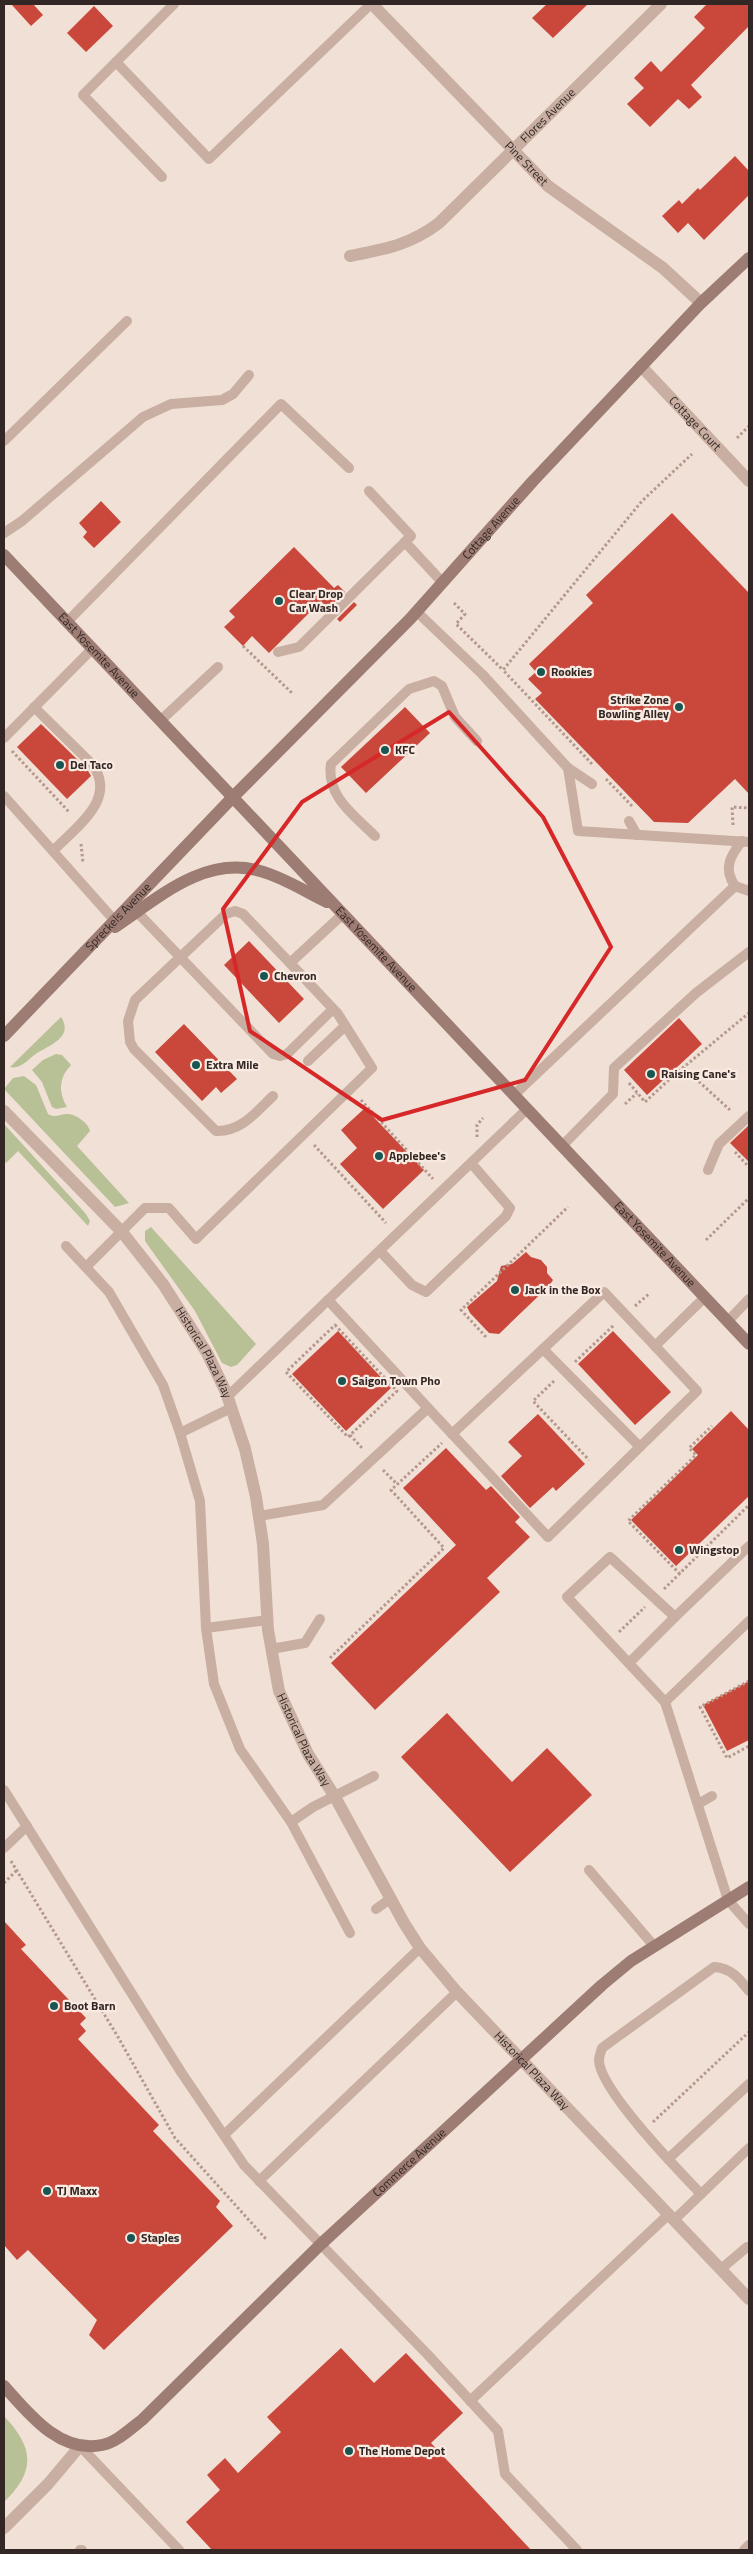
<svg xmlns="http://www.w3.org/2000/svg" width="753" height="2554" font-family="'Titillium Web',sans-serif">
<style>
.green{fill:#b8c096}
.building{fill:#ca483b}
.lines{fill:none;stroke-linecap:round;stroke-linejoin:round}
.path{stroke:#b5988c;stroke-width:3;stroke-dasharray:2.5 2.5;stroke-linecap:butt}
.lane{stroke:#c9aea2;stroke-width:10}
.street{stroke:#c9aea2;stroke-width:12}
.secondary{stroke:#9d7c73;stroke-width:12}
.marked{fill:none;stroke:#d62828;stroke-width:4;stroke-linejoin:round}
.poi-dot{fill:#195651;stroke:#f9ebe2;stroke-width:2}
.labels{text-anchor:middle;stroke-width:4.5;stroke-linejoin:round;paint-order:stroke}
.street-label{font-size:12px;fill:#332725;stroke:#f9ebe2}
.poi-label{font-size:12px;font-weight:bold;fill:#332725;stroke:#f9ebe2;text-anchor:start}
</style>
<rect width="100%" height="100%" fill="#f1e0d6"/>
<g class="green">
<path d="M 61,1017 C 74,1037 50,1045 37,1053 C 29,1058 21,1070 10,1067 Z"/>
<path d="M 56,1054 L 62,1055 L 71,1065 C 59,1078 58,1091 67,1107 L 56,1109 L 52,1107 L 42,1082 L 32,1070 L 43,1060 Z"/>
<path d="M 24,1076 L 36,1085 L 48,1114 C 56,1119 61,1113 69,1114 C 77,1115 88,1123 90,1131 L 77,1146 L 129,1203 L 115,1207 L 4,1089 L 13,1078 Z"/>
<path d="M 4,1124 L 86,1214 L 90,1221 L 88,1226 L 18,1151 L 6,1163 L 4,1160 Z"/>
<path d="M 151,1227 L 256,1344 L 237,1365 L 231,1367 L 222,1363 L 195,1311 L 145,1241 L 145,1231 Z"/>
<path d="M 4,2416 C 34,2448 36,2471 4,2502 Z"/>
</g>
<g class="building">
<path d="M 11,4 L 33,4 L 43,15 L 31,26 Z"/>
<path d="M 547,4 L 588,4 L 553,38 L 532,18 Z"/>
<path d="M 707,4 L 749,4 L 749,26 L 691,85 L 702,97 L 689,109 L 678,99 L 650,127 L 627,104 L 644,88 L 634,78 L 651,61 L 661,72 L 705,28 L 694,17 Z"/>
<path d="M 94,6 L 113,26 L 86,52 L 67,33 Z"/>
<path d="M 735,156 L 749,171 L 749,195 L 704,240 L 688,223 L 678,233 L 662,216 L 679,200 L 682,204 L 698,188 L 700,190 Z"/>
<path d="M 101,501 L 121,522 L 94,548 L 83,537 L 87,532 L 79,523 Z"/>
<path d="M 672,513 L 749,593 L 749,794 L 735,779 L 688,823 L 654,822 L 535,699 L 542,693 L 528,679 L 536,672 L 529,664 L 593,603 L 586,595 Z"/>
<path d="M 294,547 L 334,588 L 338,585 L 345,592 L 328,609 L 321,601 L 269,653 L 252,636 L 243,646 L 224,627 L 235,617 L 229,611 Z"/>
<path d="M 354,602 L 357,605 L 340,622 L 337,619 Z"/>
<path d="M 405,707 L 430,733 L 366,793 L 341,767 Z"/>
<path d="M 41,724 L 87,769 L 91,776 L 67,799 L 17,747 Z"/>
<path d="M 249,941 L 304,999 L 279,1023 L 224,965 Z"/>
<path d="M 679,1018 L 702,1044 L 647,1095 L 624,1070 Z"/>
<path d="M 184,1024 L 237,1079 L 221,1093 L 216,1087 L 202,1101 L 155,1052 Z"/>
<path d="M 365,1108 L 424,1170 L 383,1209 L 340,1164 L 357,1148 L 341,1130 Z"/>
<path d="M 749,1125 L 749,1162 L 730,1143 Z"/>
<path d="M 526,1252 L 531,1257 L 541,1260 L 547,1267 L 547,1273 L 553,1280 L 549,1286 L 499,1334 L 489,1333 L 470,1313 L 467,1307 L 497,1281 L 501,1266 L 512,1264 Z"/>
<path d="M 338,1331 L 391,1388 L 346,1431 L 292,1374 Z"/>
<path d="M 613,1331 L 671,1392 L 635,1425 L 578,1364 Z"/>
<path d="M 731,1411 L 749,1430 L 749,1496 L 676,1566 L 631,1520 L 698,1455 L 692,1449 Z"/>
<path d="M 538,1414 L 585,1464 L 556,1491 L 553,1487 L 530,1508 L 501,1476 L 522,1456 L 508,1442 Z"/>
<path d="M 446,1448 L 486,1490 L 491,1486 L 520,1517 L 515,1522 L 530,1537 L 487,1578 L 500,1592 L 375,1710 L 331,1663 L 456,1545 L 403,1488 Z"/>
<path d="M 749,1681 L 749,1740 L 727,1751 L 703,1705 Z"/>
<path d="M 447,1713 L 512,1782 L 547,1748 L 592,1795 L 510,1872 L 401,1757 Z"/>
<path d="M 4,1921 L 26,1945 L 21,1949 L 86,2018 L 80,2024 L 86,2031 L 78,2039 L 159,2125 L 153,2131 L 220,2201 L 216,2207 L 233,2226 L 104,2350 L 89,2335 L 97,2320 L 28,2250 L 17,2260 L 4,2245 Z"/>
<path d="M 341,2348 L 374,2383 L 406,2353 L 463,2413 L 431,2443 L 531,2550 L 212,2550 L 186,2522 L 220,2490 L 207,2475 L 225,2458 L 238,2473 L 281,2432 L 267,2417 Z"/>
</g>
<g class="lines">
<g class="path">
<path d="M 737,438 L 749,426"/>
<path d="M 454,603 L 465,614 L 456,624 L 503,670"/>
<path d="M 243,646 L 293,694"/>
<path d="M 12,751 L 70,813"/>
<path d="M 592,764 L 503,670 L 642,501 L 692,454"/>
<path d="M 606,779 L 633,807"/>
<path d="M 733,825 L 732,807 L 749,808"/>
<path d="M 81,844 L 83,863"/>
<path d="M 684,1068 L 730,1110"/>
<path d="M 629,1083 L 645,1102 L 673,1076 L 749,1013"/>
<path d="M 361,1100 L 433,1179"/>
<path d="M 625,1104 L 637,1093"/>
<path d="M 477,1137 L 477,1125 L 483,1118"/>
<path d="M 314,1145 L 386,1223"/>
<path d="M 735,1152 L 749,1167"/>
<path d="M 706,1240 L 749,1198"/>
<path d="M 635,1306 L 650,1293"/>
<path d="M 335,1325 L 397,1391 L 348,1437 L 286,1372 Z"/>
<path d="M 486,1337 L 461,1310 L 568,1207"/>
<path d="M 575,1362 L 614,1325"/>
<path d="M 554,1381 L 533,1401 L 589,1460"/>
<path d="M 350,1435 L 363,1449"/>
<path d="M 383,1470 L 397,1484"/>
<path d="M 680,1574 L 628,1521 L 696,1455 L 689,1448 L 712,1426"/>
<path d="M 664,1589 L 749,1505"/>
<path d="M 619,1632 L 645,1607"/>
<path d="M 330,1658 L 444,1548 L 391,1490 L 442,1443"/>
<path d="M 749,1681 L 700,1707 L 727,1758 L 749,1746"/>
<path d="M 11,1861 L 118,2037 L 175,2138 L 266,2239"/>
<path d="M 4,1883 L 17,1870"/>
<path d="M 653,2122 L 749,2032"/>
</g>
<g class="lane">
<path d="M 116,62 L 209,159 L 371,4"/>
<path d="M 162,177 L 83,95 L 174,4"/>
<path d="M 4,441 L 127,321"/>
<path d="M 4,533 L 22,521 L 143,417 L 171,404 L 222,400 L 233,394 L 249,375"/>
<path d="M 405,542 L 443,583"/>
<path d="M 417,612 L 482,674 L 568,768 L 578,831 L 749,842"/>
<path d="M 67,622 L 281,404 L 349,468"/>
<path d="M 278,652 L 299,647 L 411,536 L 369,491"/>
<path d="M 34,707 L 93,765 C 117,800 76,827 53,851"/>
<path d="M 160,721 L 218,667"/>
<path d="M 4,738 L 92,649"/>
<path d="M 568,768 L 592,784"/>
<path d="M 4,796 L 114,920"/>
<path d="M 629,821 L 637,835"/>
<path d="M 375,836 C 354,815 326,796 331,764 L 409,689 L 434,681 L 442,686 L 455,717 L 477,741"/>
<path d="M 735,886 C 723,869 730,856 742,841"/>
<path d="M 137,912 L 273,1054 L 280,1056 L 287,1054 L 333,1009"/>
<path d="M 308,1061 L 345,1026"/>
<path d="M 514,1095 L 735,886 L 749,891"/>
<path d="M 273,1096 C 256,1112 241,1132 216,1131 L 134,1049 L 130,1042 L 128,1021 L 135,1000 L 226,914 L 235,911 L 243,914 L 290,963"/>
<path d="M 562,1146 L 613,1094 L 614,1068 L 696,993 L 749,952"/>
<path d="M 708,1170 L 719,1144 L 749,1116"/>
<path d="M 66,1246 L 109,1292 L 163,1385 L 180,1433 L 200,1501 L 206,1628 L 268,1620"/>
<path d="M 380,1251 L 412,1285 L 426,1292 L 506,1216 L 510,1208 L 471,1163"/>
<path d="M 86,1267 L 145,1208 L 169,1208 L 196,1239 L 372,1068 L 338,1014 L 290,963 L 343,914"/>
<path d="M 728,1321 L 749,1299"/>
<path d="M 543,1349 L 640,1447"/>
<path d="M 227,1397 L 527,1109"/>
<path d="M 428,1408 L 548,1537 L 697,1391 L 655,1346 L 705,1297"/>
<path d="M 180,1433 L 231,1408"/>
<path d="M 452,1434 L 604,1292 L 655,1346"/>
<path d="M 259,1516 L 323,1505 L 428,1408 L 328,1300"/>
<path d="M 749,1621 L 665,1702 L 728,1900 L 749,1924"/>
<path d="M 206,1628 L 214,1684 L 240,1749 L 291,1822 L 313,1807 L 374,1776"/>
<path d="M 271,1649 L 305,1643 L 320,1619"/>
<path d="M 629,1663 L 675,1617"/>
<path d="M 665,1702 L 567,1597 L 610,1557 L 675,1617 L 749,1546"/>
<path d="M 4,1790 L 181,2072 L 244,2165 L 429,2356 L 498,2431 L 505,2474 L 577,2550"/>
<path d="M 698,1804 L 712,1796"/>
<path d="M 291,1822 L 350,1933"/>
<path d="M 4,1848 L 27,1826"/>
<path d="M 589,1870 L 654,1946"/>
<path d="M 376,1909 L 390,1899"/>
<path d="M 224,2135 L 420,1948"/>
<path d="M 668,2159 L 749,2084"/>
<path d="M 259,2181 L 457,1992"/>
<path d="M 701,2194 C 679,2171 599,2089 599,2060 C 599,2056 601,2052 602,2048 L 714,1967 C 731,1968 739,1978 749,1991"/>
<path d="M 674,2220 L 749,2148"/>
<path d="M 721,2269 L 747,2247"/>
<path d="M 470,2401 L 669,2214"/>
<path d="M 80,2446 L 179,2550"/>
<path d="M 80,2550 L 82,2550"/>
<path d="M 744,2550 L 749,2545"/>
</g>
<g class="street">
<path id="s1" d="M 372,4 L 548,186 L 663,268 L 701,303"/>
<path id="s2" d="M 350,256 C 385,249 410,245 439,223 L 661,4"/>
<path id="s3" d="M 641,366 L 749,481"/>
<path id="s4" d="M 4,1111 L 122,1232 L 163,1284 L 207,1353 L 226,1392 L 245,1449 L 256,1497 L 263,1544 L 268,1630 L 279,1691 L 308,1754 L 335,1797 L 404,1923 L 420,1948 L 457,1992 L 749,2299"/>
<path d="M 4,2528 L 48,2484 L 80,2446"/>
</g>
<g class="secondary">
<path id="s5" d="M 4,555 L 749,1344"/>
<path d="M 115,927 C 158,898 205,855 260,871 C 283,877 306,892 327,902"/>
<path id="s6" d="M 4,1036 L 233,797 L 410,619 L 533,481 L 701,303 L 749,258"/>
<path id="s7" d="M 4,2386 C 29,2414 60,2454 102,2445 C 117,2442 130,2429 142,2420 L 321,2244 L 602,1985 L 631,1961 L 749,1887"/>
</g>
</g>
<path class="marked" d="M 449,712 L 543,817 L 611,947 L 525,1080 L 382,1120 L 250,1031 L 223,909 L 302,802 Z"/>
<g class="poi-dot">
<circle cx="279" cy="601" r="5"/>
<circle cx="541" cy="672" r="5"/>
<circle cx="679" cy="707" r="5"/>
<circle cx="385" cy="750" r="5"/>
<circle cx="60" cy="765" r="5"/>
<circle cx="264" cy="976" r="5"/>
<circle cx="196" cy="1065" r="5"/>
<circle cx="651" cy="1074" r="5"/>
<circle cx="379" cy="1156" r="5"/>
<circle cx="515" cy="1290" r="5"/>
<circle cx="342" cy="1381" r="5"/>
<circle cx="679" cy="1550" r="5"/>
<circle cx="54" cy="2006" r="5"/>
<circle cx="47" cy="2191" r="5"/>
<circle cx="131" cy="2238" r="5"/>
<circle cx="349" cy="2451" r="5"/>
</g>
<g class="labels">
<g class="street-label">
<text dy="4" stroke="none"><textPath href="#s2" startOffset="249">Flores Avenue</textPath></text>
<text dy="4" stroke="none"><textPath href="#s1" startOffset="222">Pine Street</textPath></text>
<text dy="4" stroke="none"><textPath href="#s3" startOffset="79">Cottage Court</textPath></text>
<text dy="4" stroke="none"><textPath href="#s6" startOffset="704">Cottage Avenue</textPath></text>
<text dy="4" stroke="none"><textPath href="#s5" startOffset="138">East Yosemite Avenue</textPath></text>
<text dy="4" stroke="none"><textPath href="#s6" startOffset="165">Spreckels Avenue</textPath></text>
<text dy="4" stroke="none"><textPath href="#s5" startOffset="542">East Yosemite Avenue</textPath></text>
<text dy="4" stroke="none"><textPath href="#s5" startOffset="948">East Yosemite Avenue</textPath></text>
<text dy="4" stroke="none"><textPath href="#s4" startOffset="315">Historical Plaza Way</textPath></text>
<text dy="4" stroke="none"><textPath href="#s4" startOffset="720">Historical Plaza Way</textPath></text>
<text dy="4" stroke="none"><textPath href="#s4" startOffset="1125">Historical Plaza Way</textPath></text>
<text dy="4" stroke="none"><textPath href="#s7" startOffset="539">Commerce Avenue</textPath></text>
</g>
<g class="poi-label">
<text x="289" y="598">Clear Drop<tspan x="289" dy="14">Car Wash</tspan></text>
<text x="551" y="676">Rookies</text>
<text x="669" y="704" text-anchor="end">Strike Zone<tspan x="669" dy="14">Bowling Alley</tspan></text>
<text x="395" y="754">KFC</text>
<text x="70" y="769">Del Taco</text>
<text x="274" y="980">Chevron</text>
<text x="206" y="1069">Extra Mile</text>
<text x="661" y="1078">Raising Cane's</text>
<text x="389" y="1160">Applebee's</text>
<text x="525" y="1294">Jack in the Box</text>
<text x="352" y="1385">Saigon Town Pho</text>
<text x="689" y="1554">Wingstop</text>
<text x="64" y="2010">Boot Barn</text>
<text x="57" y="2195">TJ Maxx</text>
<text x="141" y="2242">Staples</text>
<text x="359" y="2455">The Home Depot</text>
</g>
</g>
<rect width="753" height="2554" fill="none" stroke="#332725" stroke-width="10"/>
</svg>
